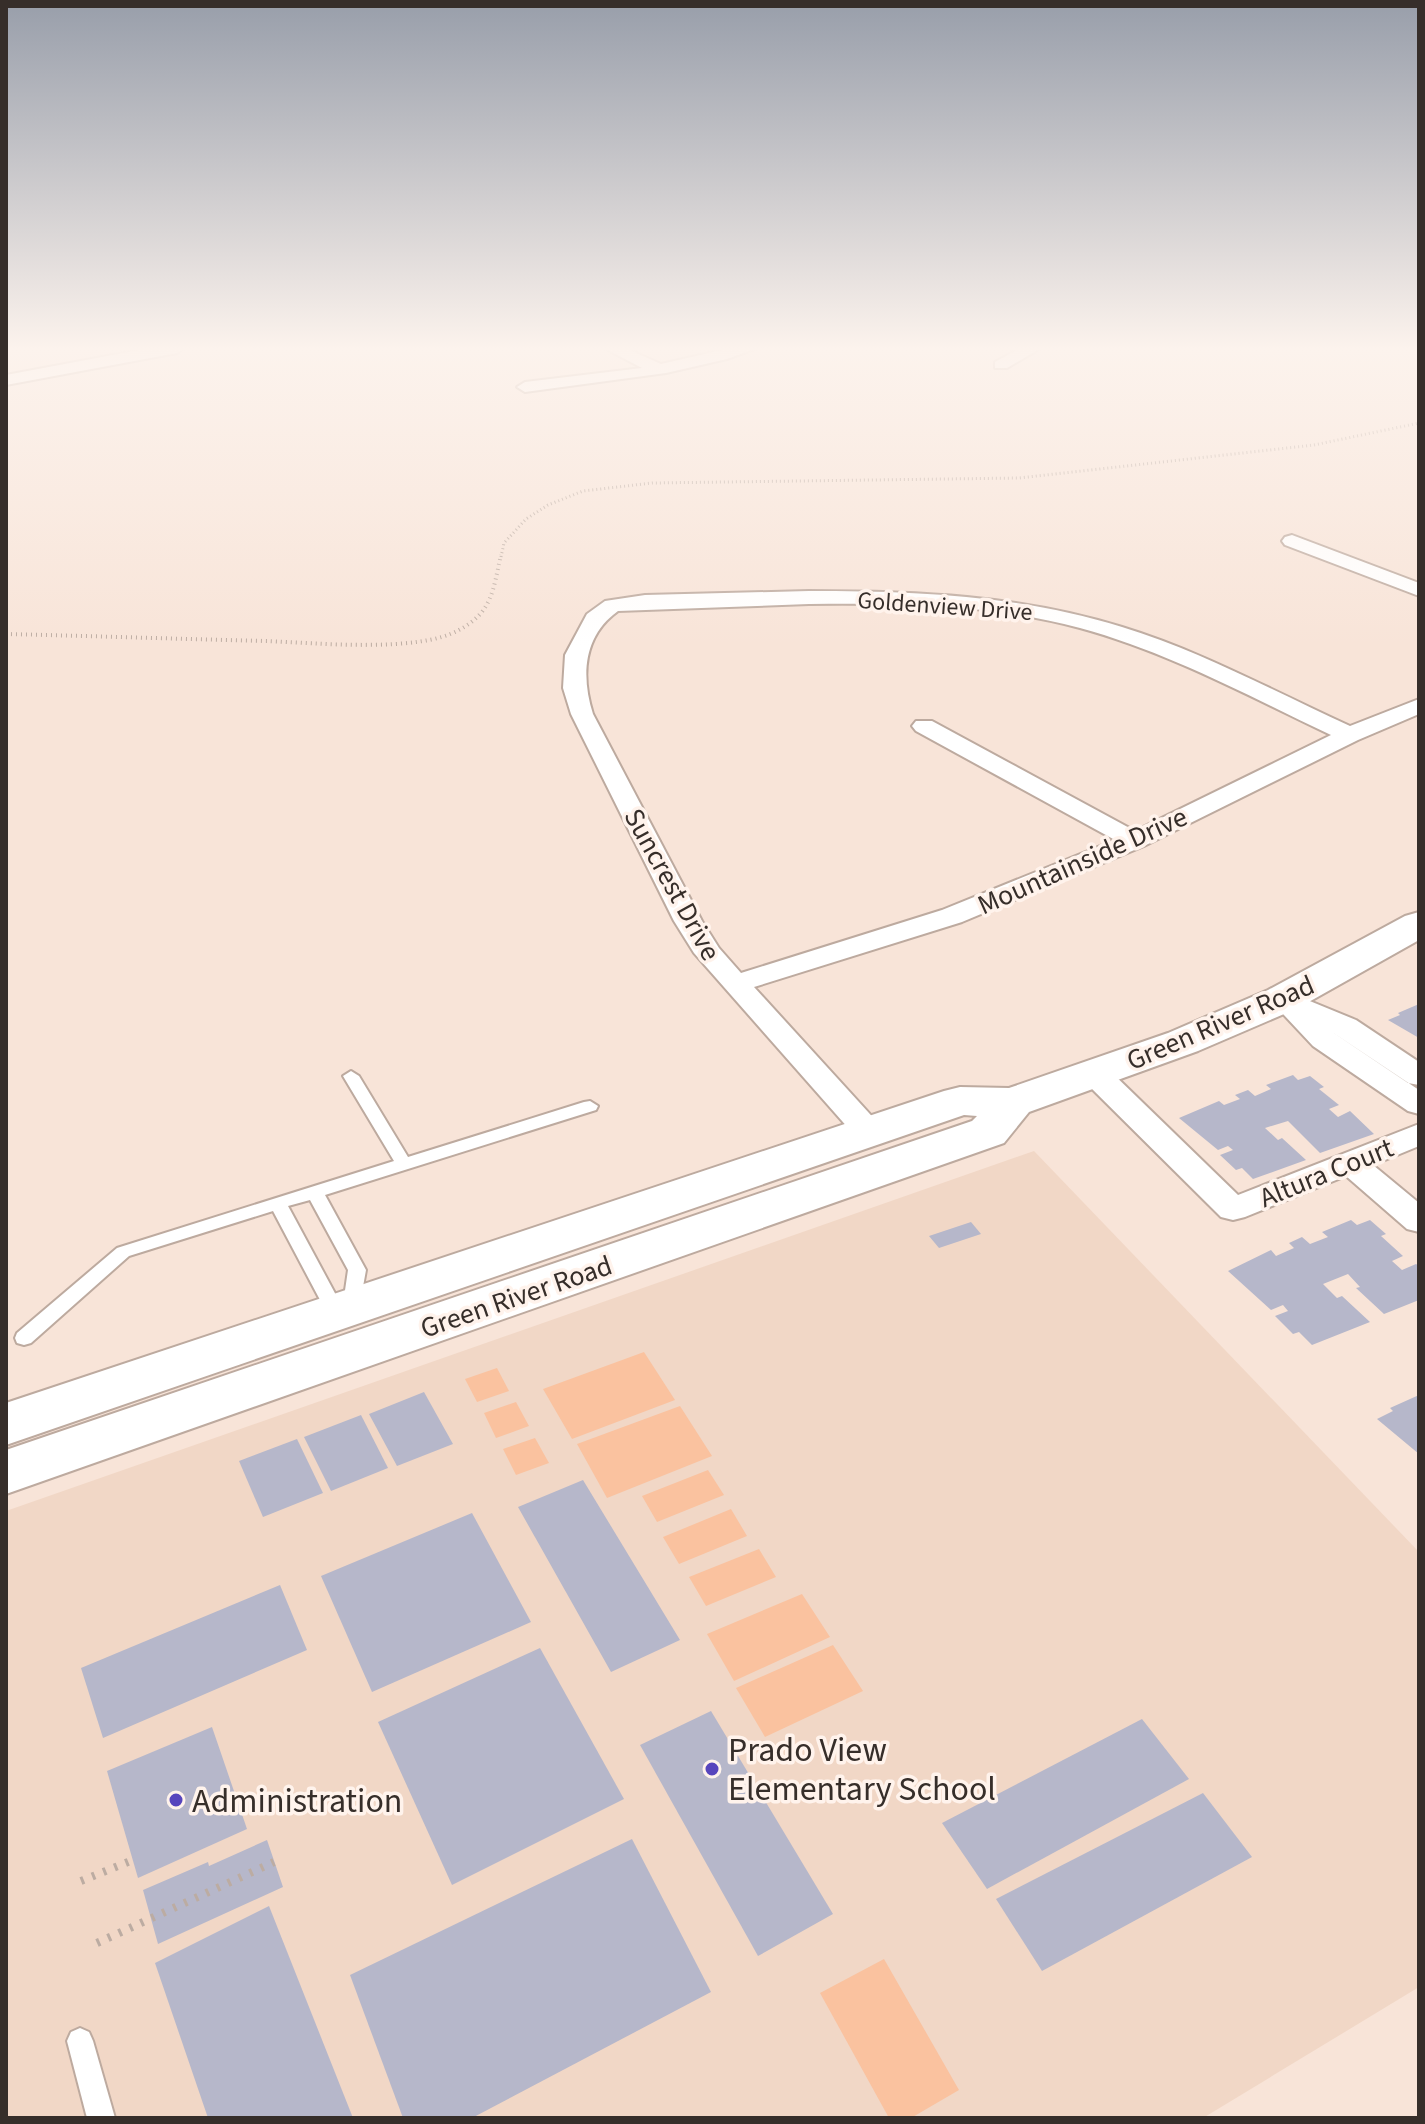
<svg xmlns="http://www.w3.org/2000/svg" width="1425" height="2124" font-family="'Source Sans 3',sans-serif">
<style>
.built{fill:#f1d7c6}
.green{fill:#fac29f}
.building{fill:#b6b7ca}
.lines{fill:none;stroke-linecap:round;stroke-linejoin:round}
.lane-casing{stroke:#bdaa9f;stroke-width:4}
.street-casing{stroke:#bdaa9f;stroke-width:4}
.primary-casing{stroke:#bdaa9f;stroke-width:4}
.path-far2{stroke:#bcaca2;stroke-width:3;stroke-dasharray:1 3;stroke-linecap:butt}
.path-far1{stroke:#bcaca2;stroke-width:4;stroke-dasharray:1 4;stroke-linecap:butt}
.path{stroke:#bcaca2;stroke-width:8;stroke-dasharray:3 9;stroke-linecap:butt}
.lane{fill:#fff;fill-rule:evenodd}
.street{fill:#fff;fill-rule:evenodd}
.primary{fill:#fff;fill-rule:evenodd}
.poi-dot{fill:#5745bd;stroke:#fff3ec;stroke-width:3}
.labels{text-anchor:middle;stroke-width:7;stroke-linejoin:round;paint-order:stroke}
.far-street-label{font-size:24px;fill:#362e2a;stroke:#fff3ec}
.street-label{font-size:28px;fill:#362e2a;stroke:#fff3ec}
.near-poi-label{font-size:34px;fill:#362e2a;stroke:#fff3ec;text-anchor:start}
</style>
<rect width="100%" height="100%" fill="#f8e4d8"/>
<path class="built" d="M 1034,1151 L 1419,1552 L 1419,1987 L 1203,2118 L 6,2118 L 6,1511 Z"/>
<g class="green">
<path d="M 644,1352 L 675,1400 L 572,1439 L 543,1389 Z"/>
<path d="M 497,1368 L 509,1391 L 477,1402 L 465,1379 Z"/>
<path d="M 516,1402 L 529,1426 L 496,1438 L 484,1413 Z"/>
<path d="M 680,1406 L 712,1456 L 607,1498 L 577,1444 Z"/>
<path d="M 535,1438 L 549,1463 L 516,1475 L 503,1449 Z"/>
<path d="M 708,1470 L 724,1495 L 657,1522 L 642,1496 Z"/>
<path d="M 731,1509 L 747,1536 L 679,1564 L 663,1537 Z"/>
<path d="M 759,1549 L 776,1577 L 706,1606 L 689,1577 Z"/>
<path d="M 802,1594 L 830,1637 L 734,1681 L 707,1634 Z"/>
<path d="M 833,1645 L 863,1691 L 765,1737 L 736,1688 Z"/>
<path d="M 884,1959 L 959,2090 L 911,2118 L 889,2118 L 820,1993 Z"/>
</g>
<g class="building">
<path d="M 1419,1004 L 1419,1038 L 1388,1020 L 1400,1015 L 1398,1013 Z"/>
<path d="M 1293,1075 L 1298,1080 L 1310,1076 L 1324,1087 L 1319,1089 L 1339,1105 L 1329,1109 L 1338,1117 L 1350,1111 L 1374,1134 L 1320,1153 L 1288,1121 L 1265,1128 L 1278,1140 L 1282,1138 L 1306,1160 L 1253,1179 L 1242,1168 L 1236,1170 L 1220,1155 L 1233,1150 L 1228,1146 L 1218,1150 L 1179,1118 L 1219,1101 L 1224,1105 L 1240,1099 L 1235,1095 L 1248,1090 L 1255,1096 L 1271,1089 L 1266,1085 Z"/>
<path d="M 1351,1220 L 1357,1225 L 1370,1220 L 1386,1234 L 1381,1236 L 1403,1256 L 1392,1261 L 1402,1270 L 1416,1264 L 1419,1266 L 1419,1300 L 1384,1314 L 1356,1288 L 1360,1287 L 1348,1274 L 1323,1284 L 1337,1298 L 1342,1296 L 1370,1322 L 1312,1345 L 1299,1332 L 1293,1334 L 1275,1316 L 1288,1311 L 1283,1305 L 1271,1310 L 1228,1271 L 1271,1250 L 1276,1256 L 1294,1248 L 1289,1243 L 1302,1237 L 1310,1244 L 1328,1237 L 1322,1232 Z"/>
<path d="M 971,1222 L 981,1234 L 939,1248 L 929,1236 Z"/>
<path d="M 424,1392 L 453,1444 L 397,1466 L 369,1414 Z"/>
<path d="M 1419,1395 L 1419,1454 L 1377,1419 L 1393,1411 L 1390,1408 Z"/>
<path d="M 361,1415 L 388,1468 L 331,1491 L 304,1437 Z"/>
<path d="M 297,1439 L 323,1493 L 263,1517 L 239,1461 Z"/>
<path d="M 583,1480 L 680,1640 L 611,1672 L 518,1507 Z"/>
<path d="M 472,1513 L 531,1622 L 372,1692 L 321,1576 Z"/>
<path d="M 280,1585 L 307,1650 L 103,1738 L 81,1668 Z"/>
<path d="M 540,1648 L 624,1799 L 452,1885 L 378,1722 Z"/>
<path d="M 711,1711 L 833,1914 L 758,1956 L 640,1745 Z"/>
<path d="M 1142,1719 L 1189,1779 L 987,1889 L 942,1823 Z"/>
<path d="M 212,1727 L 247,1829 L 138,1878 L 107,1771 Z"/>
<path d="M 1203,1793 L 1252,1857 L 1042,1971 L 996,1899 Z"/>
<path d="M 632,1839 L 711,1992 L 472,2118 L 403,2118 L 350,1975 Z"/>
<path d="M 267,1840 L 283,1887 L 158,1944 L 143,1890 L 208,1862 L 209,1866 Z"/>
<path d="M 269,1906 L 353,2118 L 208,2118 L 155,1963 Z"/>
</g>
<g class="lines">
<g class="lane-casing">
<g id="lane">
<path d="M 351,1071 L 359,1076 L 408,1157 L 584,1102 L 590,1101 L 598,1106 L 596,1110 L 325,1195 L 366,1270 L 359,1309 L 345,1309 L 343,1304 L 348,1270 L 310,1200 L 288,1206 L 344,1310 L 342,1315 L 328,1315 L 273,1211 L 129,1256 L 31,1343 L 24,1345 L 17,1343 L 15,1338 L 17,1333 L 117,1248 L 394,1161 L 343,1076 Z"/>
<path d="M 80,2028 L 89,2032 L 93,2041 L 115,2118 L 87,2118 L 67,2041 L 71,2032 Z"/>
</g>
</g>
<g class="street-casing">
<g id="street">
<path d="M 150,348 L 185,348 L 177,353 L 6,385 L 6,375 Z"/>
<path d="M 604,348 L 625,348 L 661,364 L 731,348 L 757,348 L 727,359 L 666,373 L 525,392 L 517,387 L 525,382 L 642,368 Z"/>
<path d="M 1021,348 L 1041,348 L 1007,368 L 995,368 L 995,362 Z"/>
<path d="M 1292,535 L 1419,583 L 1419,596 L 1285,545 L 1282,541 L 1285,537 Z"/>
<path d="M 809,591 C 915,591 1020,595 1122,627 C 1201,651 1275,692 1350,726 L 1419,699 L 1419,714 L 1358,740 L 1144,846 L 962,922 L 754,987 L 879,1124 L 884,1131 L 879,1138 L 868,1141 L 857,1138 L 694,953 L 674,921 L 571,714 L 563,688 L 565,655 L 587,614 L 605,601 L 645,595 ZM 809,604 C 900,603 992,604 1080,628 C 1168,652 1249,696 1331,735 L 1135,831 L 932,721 L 916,721 L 912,726 L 916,731 L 1115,840 L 942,910 L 741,973 L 719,948 L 702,921 L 593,714 C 581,676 583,636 618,611 Z"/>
<path d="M 1283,990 L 1356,1020 L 1419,1062 L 1419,1085 L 1408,1083 L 1329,1030 L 1419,1090 L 1419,1114 L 1408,1111 L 1313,1046 L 1269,999 L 1273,993 Z"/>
<path d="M 1095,1065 L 1106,1067 L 1238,1195 L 1419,1124 L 1419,1146 L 1373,1165 L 1419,1203 L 1419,1232 L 1407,1229 L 1346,1176 L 1245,1217 L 1233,1220 L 1221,1217 L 1084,1081 L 1080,1074 L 1084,1067 Z"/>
</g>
</g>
<g class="primary-casing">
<path id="primary" d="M 1419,912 L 1419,940 L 1298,1008 L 1198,1051 L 1029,1112 L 1004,1143 L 6,1494 L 6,1450 L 972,1121 L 977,1116 L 964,1115 L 6,1445 L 6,1403 L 944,1091 L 960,1087 L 1009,1088 L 1168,1033 L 1268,990 L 1405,916 Z"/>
</g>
<path class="path-far2" d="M 501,557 L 504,543 L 526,519 L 548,505 L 583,491 L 652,483 L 1019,478 L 1314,445 L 1419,423"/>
<path class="path-far1" d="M 6,634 C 93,636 180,639 267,641 C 316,643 418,653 459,630 C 493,612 493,589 501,555"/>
<g class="path">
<path d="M 81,1881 L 133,1860"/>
<path d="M 97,1943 L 274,1862"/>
</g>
<use href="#lane" class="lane"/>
<use href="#street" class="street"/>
<use href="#primary" class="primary"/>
</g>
<linearGradient id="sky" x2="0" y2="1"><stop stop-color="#989eaa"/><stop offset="0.54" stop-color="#fcf3ed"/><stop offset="1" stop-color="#fcf3ed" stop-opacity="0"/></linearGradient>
<rect width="1425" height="646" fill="url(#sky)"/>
<g class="poi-dot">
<circle cx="712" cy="1769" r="8"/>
<circle cx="176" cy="1800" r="8"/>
</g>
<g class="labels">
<g class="far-street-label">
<text transform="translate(945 606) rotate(4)" y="8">Goldenview Drive</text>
</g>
<g class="street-label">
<text transform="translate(1082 860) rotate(-24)" y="10">Mountainside Drive</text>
<text transform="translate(673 884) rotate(61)" y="10">Suncrest Drive</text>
<text transform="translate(1220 1022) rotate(-23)" y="10">Green River Road</text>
<text transform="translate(1326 1172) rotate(-22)" y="10">Altura Court</text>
<text transform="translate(516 1296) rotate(-19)" y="10">Green River Road</text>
</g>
<g class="near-poi-label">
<text x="728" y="1761">Prado View<tspan x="728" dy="39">Elementary School</tspan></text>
<text x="192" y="1812">Administration</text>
</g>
</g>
<rect width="1425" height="2124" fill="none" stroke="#362e2a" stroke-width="16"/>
</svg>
